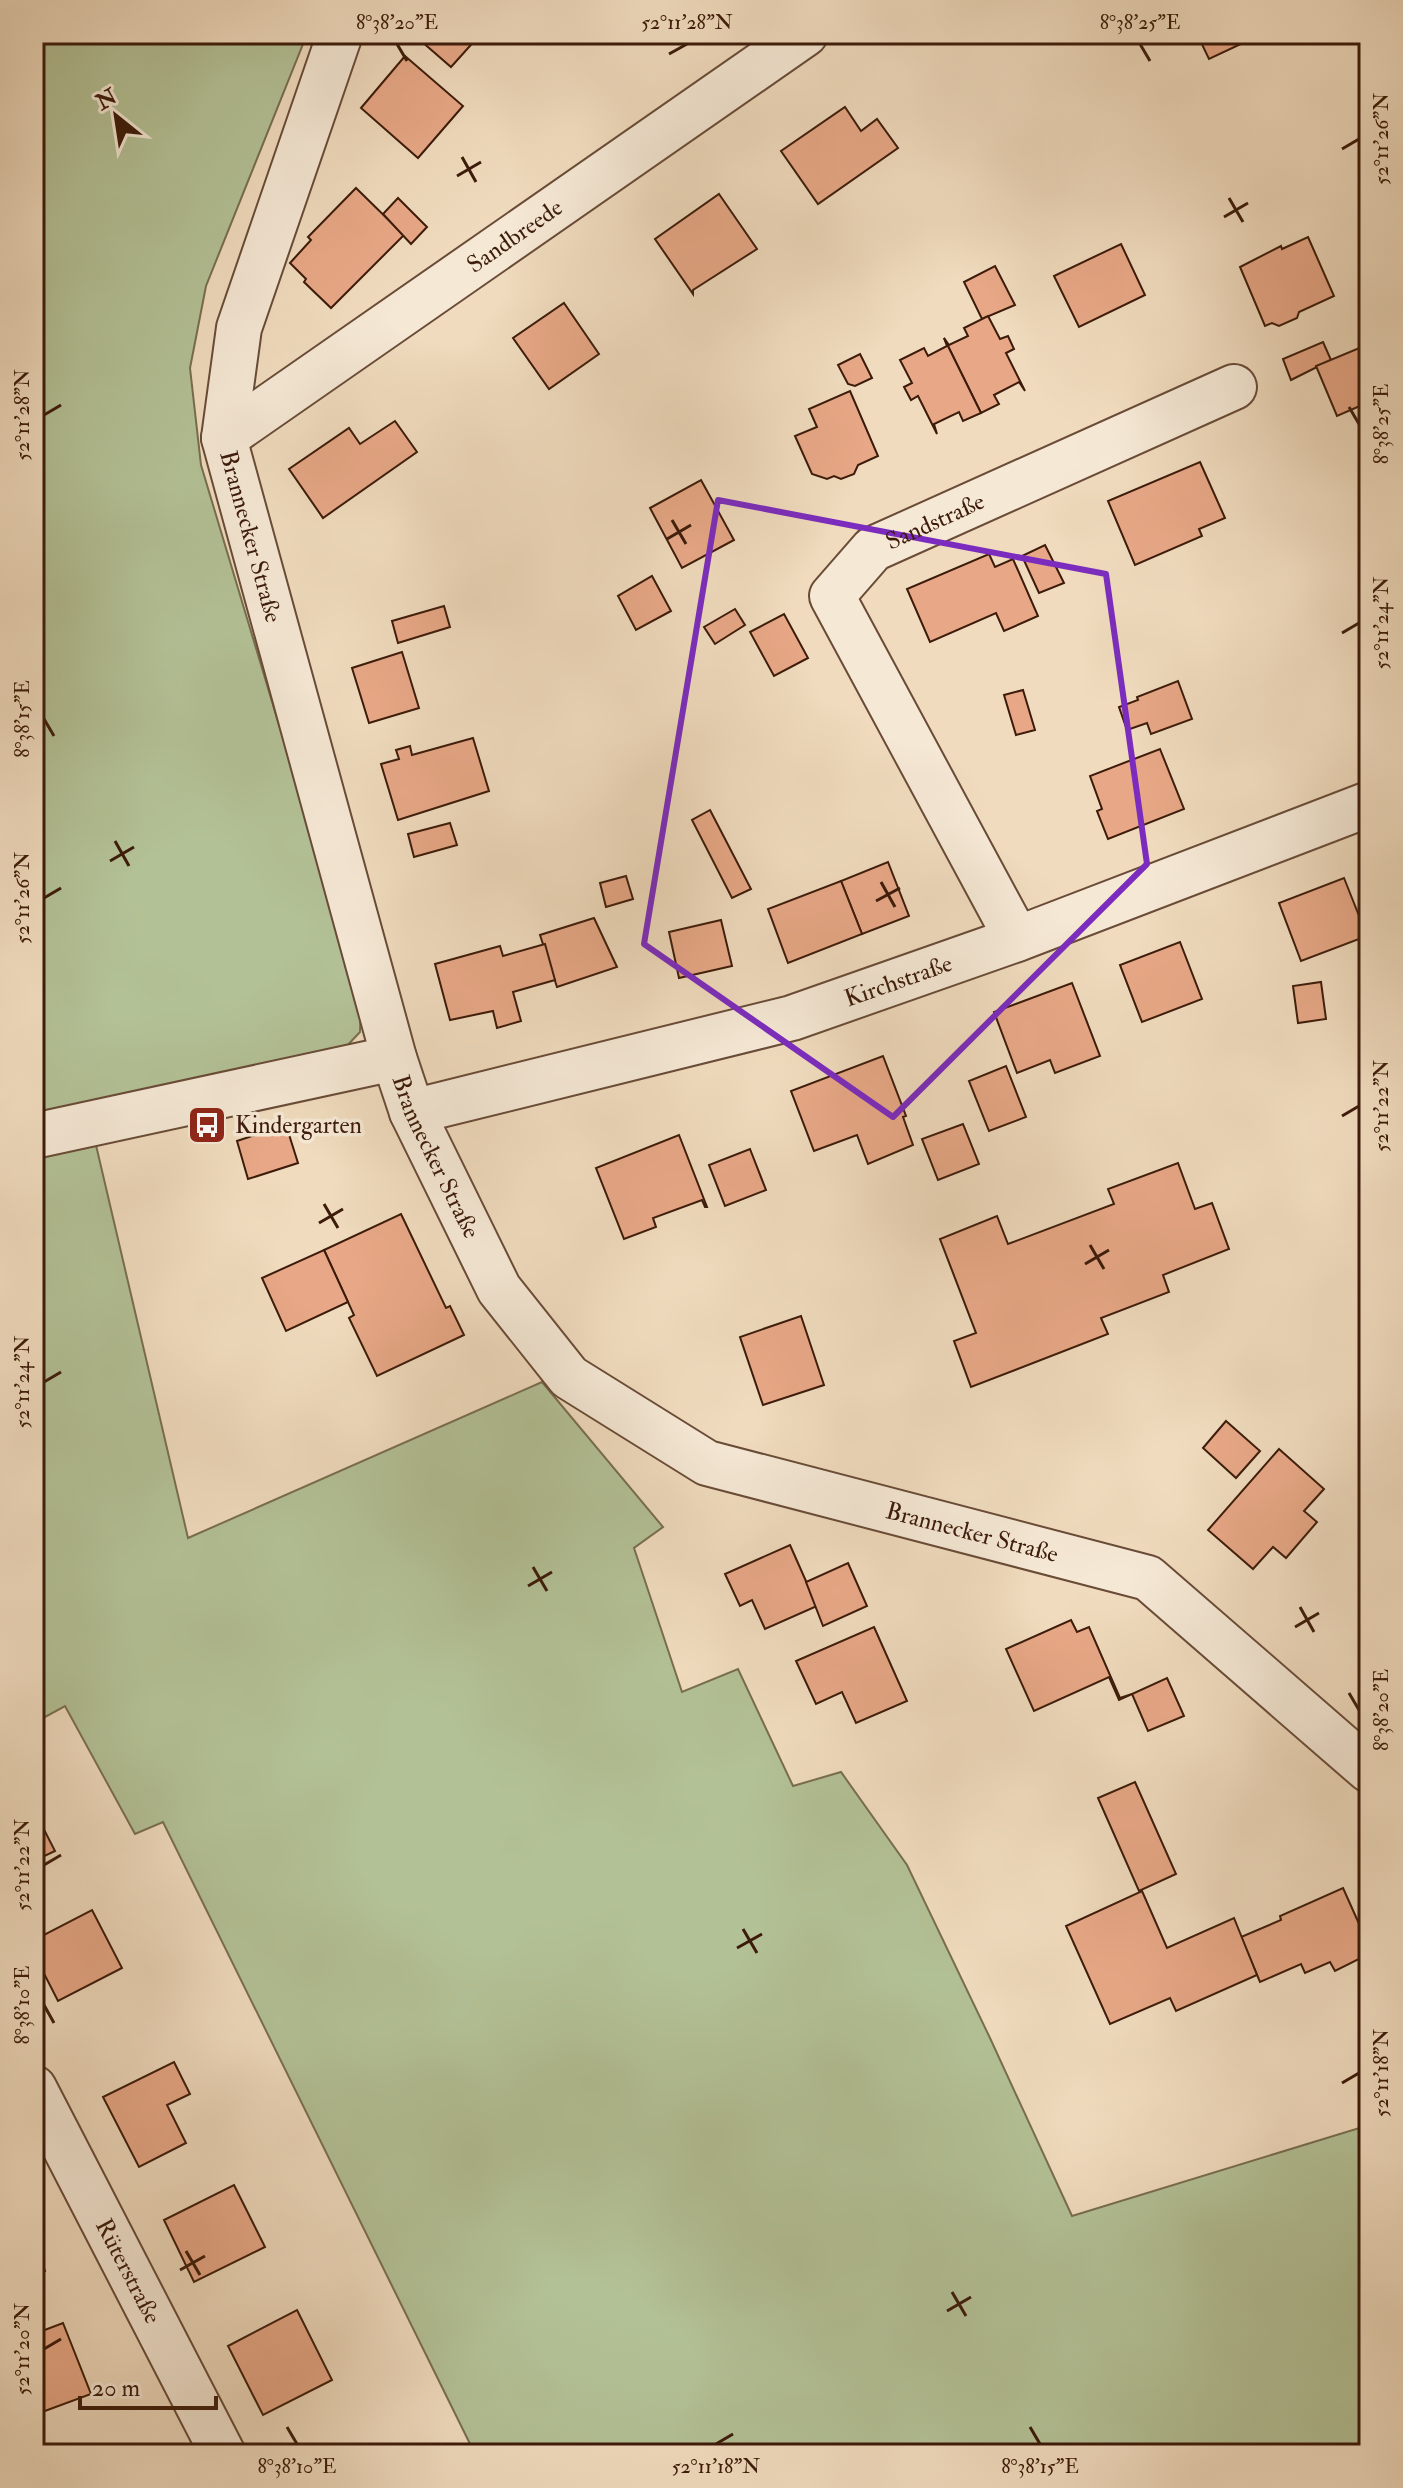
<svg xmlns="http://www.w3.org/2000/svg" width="1403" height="2488" font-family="'IM FELL Double Pica',serif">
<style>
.green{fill:#b3c196;stroke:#786e50;stroke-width:2}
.building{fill:#e8a887;stroke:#3c1b0a;stroke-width:2}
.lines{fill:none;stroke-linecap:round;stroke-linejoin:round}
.minor-casing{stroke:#694b37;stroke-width:48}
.minor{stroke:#f5e8d5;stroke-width:44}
.marked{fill:none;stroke:#7b2cbf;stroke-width:6;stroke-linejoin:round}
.ticks{fill:none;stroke:#3c1b0a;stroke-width:3}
.labels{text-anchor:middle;stroke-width:7;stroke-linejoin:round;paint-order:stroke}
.street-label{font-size:24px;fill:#3c1b0a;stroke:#f5e8d5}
.poi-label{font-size:24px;fill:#3c1b0a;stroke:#f5e8d5;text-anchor:start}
.neatline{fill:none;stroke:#3c1b0a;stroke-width:3}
.ticks-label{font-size:20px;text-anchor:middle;fill:#3c1b0a}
</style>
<rect width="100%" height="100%" fill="#f0dbbe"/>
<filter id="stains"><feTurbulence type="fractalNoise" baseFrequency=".0025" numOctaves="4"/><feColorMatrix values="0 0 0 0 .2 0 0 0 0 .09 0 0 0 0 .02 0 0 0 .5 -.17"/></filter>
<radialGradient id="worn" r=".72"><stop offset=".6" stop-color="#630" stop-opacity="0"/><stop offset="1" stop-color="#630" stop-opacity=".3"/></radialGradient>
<path class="green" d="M 34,34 L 307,34 L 206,286 L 190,368 L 201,465 L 361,998 L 360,1032 L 343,1050 L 88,1111 L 188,1538 L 542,1382 L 663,1527 L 634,1548 L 682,1692 L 738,1669 L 793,1786 L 841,1772 L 907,1865 L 990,2038 L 1072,2216 L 1369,2125 L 1369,2454 L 475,2454 L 163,1822 L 135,1834 L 65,1706 L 34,1723 L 34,1132 L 39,1131 L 34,1104 Z"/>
<g class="building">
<path d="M 413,34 L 475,34 L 478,37 L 451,67 Z"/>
<path d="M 1197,34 L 1262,34 L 1209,59 Z"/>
<path d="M 1359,34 L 1369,34 L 1369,56 Z"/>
<path d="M 405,56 L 463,106 L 418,158 L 361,108 Z"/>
<path d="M 845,107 L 861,131 L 877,119 L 898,148 L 818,204 L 781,151 Z"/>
<path d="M 356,188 L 404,235 L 331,308 L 304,282 L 306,279 L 290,263 L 311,240 L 308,237 Z"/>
<path d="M 719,194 L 757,249 L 693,290 L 693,294 L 655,239 Z"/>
<path d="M 398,198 L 427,227 L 411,244 L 383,214 Z"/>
<path d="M 1308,237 L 1334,296 L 1299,312 L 1297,318 L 1279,326 L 1272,323 L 1265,326 L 1240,267 L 1281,246 L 1282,249 Z"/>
<path d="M 1121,244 L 1145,295 L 1079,327 L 1054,276 Z"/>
<path d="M 995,266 L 1015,305 L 982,319 L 964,282 Z"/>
<path d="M 564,303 L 599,354 L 549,389 L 513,338 Z"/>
<path d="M 988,316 L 1000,339 L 1008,336 L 1014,349 L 1006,353 L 1025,391 L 1019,382 L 994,395 L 999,404 L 981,413 L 944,338 L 949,345 L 968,336 L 964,328 Z"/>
<path d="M 944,338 L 981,413 L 963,421 L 959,412 L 934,424 L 937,434 L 918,396 L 911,400 L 904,387 L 912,383 L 900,360 L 924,348 L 928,356 L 947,346 Z"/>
<path d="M 1323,342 L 1331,360 L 1291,380 L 1283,359 Z"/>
<path d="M 1369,344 L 1369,402 L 1337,416 L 1316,366 Z"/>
<path d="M 860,354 L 872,378 L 855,386 L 848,384 L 838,365 Z"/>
<path d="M 850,391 L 878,456 L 858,465 L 854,474 L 841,479 L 834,476 L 827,479 L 812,474 L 795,436 L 817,427 L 809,409 Z"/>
<path d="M 395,421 L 417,452 L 323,518 L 289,469 L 349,428 L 360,444 Z"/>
<path d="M 1200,462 L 1225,518 L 1199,529 L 1202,536 L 1135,565 L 1108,501 Z"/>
<path d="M 701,480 L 734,540 L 682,568 L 650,508 Z"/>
<path d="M 1045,545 L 1064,583 L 1039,593 L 1022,556 Z"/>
<path d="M 989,554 L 995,567 L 1013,559 L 1038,616 L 1004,631 L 996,613 L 930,642 L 907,589 Z"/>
<path d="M 652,576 L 671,611 L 636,630 L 618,596 Z"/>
<path d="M 444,606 L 450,627 L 398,643 L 392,621 Z"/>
<path d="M 735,609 L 745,625 L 715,644 L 704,627 Z"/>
<path d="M 784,614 L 808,658 L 774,676 L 750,632 Z"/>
<path d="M 402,652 L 419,708 L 369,723 L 352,668 Z"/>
<path d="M 1178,681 L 1192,719 L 1151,734 L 1147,723 L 1127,730 L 1119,707 L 1138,700 L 1137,697 Z"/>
<path d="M 1023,690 L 1035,730 L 1016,735 L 1004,695 Z"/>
<path d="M 473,738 L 489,791 L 398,820 L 381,764 L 399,759 L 396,750 L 410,746 L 412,755 Z"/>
<path d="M 1160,749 L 1184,809 L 1108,839 L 1097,811 L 1102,809 L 1090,776 Z"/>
<path d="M 710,810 L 751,889 L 732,898 L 692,820 Z"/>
<path d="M 450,823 L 457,845 L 414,857 L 408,834 Z"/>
<path d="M 888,862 L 909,916 L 862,934 L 841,881 Z"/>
<path d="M 626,876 L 633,899 L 606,907 L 600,883 Z"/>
<path d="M 1344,878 L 1367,936 L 1301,961 L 1279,903 Z"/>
<path d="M 841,881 L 862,934 L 788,963 L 768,909 Z"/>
<path d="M 594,918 L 617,967 L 557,987 L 540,935 Z"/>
<path d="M 721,920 L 732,966 L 679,978 L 669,932 Z"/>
<path d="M 1180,942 L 1202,999 L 1142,1022 L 1120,965 Z"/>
<path d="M 545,944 L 555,980 L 513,992 L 521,1021 L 497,1028 L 493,1011 L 450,1020 L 435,964 L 500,946 L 503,956 Z"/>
<path d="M 1369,976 L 1369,1013 L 1368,1013 L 1363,977 Z"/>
<path d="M 1321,982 L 1326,1019 L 1298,1023 L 1293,986 Z"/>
<path d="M 1072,983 L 1100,1056 L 1055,1073 L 1050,1060 L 1017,1073 L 994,1012 Z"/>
<path d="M 883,1056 L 906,1116 L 903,1117 L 913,1145 L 868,1164 L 857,1135 L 814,1151 L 791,1091 Z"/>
<path d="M 1006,1066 L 1026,1117 L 989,1131 L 969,1081 Z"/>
<path d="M 963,1124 L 979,1164 L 938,1180 L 922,1139 Z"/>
<path d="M 286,1125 L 298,1163 L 248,1179 L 237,1141 Z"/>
<path d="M 679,1135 L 707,1207 L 705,1207 L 702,1200 L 653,1218 L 656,1227 L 624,1239 L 596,1168 Z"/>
<path d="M 750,1149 L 766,1190 L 725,1206 L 709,1165 Z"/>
<path d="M 1178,1163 L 1195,1209 L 1212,1203 L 1229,1249 L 1163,1275 L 1169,1292 L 1101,1318 L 1108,1334 L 971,1387 L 954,1341 L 976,1333 L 940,1239 L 997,1216 L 1008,1244 L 1114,1204 L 1108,1189 Z"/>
<path d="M 401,1214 L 446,1308 L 450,1306 L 464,1335 L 377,1376 L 349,1318 L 354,1315 L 324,1250 Z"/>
<path d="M 324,1250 L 348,1302 L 286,1331 L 262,1278 Z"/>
<path d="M 801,1316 L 824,1385 L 763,1405 L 740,1337 Z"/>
<path d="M 1226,1421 L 1260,1451 L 1236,1478 L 1203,1448 Z"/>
<path d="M 1279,1449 L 1324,1489 L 1304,1511 L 1317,1522 L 1286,1558 L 1273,1547 L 1253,1569 L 1208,1530 Z"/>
<path d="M 790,1545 L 817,1606 L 765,1629 L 752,1600 L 740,1606 L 725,1574 Z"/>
<path d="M 848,1563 L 867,1606 L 823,1626 L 806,1582 Z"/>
<path d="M 1071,1620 L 1077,1632 L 1089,1627 L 1120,1698 L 1132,1694 L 1119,1700 L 1109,1677 L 1034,1711 L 1006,1649 Z"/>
<path d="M 874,1627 L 907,1701 L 856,1723 L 842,1692 L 816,1704 L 796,1661 Z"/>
<path d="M 1167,1678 L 1184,1716 L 1148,1731 L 1132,1694 Z"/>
<path d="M 1135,1782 L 1176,1874 L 1139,1891 L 1098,1798 Z"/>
<path d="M 34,1810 L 55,1851 L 34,1861 Z"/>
<path d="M 1343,1888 L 1369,1946 L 1369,1954 L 1335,1971 L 1330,1962 L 1305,1973 L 1301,1964 L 1260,1982 L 1241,1937 L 1281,1920 L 1280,1916 Z"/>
<path d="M 1142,1891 L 1167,1948 L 1234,1918 L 1257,1975 L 1176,2011 L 1170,1998 L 1110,2024 L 1066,1926 Z"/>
<path d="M 92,1910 L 122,1968 L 58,2001 L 34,1954 L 34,1940 Z"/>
<path d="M 174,2062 L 190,2094 L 167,2105 L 186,2143 L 139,2167 L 103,2097 Z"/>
<path d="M 234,2185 L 265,2247 L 194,2282 L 164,2220 Z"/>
<path d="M 34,2243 L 45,2271 L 34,2275 Z"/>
<path d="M 297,2310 L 332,2380 L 263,2415 L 228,2346 Z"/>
<path d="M 63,2323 L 91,2394 L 34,2415 L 34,2334 Z"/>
</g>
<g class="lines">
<g class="minor-casing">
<g id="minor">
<path id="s1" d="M 340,34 L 239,328 L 224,438 L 394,1058 L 412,1112 L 499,1289 L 569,1377 L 707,1463 L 1148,1578 L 1369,1770"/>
<path id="s2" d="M 224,438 L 805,34"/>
<path id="s3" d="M 1017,939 L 832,596 L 873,549 L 1234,387"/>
<path id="s4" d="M 412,1112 L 792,1018 L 1017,939 L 1369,804"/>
<path d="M 34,1136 L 394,1058"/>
<path id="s5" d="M 34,2088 L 223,2454"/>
</g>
</g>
<use href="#minor" class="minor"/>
</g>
<path class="marked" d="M 718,500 L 1106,574 L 1147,864 L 893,1117 L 644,944 Z"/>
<path class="ticks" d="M 397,44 L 407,61M 1140,44 L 1150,61M 669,54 L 687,44M 1342,149 L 1359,139M 462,157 L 476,182M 457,176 L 481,162M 1229,198 L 1243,222M 1224,217 L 1248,203M 1349,407 L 1359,424M 44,415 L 61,405M 672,520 L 686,544M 667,539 L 691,525M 1342,633 L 1359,623M 44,719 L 54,736M 115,841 L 129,866M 110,861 L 134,847M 881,882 L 895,907M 44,898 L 61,888M 876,901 L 900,888M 1342,1116 L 1359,1106M 324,1204 L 338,1228M 319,1223 L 343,1209M 1090,1245 L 1104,1269M 1085,1264 L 1109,1250M 44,1382 L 61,1372M 533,1567 L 547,1591M 528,1586 L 552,1572M 1300,1607 L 1314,1632M 1295,1627 L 1319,1613M 1349,1693 L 1359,1710M 44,1865 L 61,1855M 743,1929 L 757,1953M 737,1948 L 762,1934M 44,2005 L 54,2023M 1342,2083 L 1359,2073M 186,2251 L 200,2275M 180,2270 L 205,2256M 952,2292 L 966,2316M 947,2311 L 971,2297M 44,2349 L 61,2339M 287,2427 L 297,2444M 1030,2427 L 1040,2444M 716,2444 L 733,2434"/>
<defs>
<g id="bus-square" transform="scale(2)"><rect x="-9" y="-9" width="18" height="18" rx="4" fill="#8f2418" stroke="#f5e8d5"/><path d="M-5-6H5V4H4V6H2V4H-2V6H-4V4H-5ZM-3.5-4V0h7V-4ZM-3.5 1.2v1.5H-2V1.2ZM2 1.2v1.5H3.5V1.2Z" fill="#fff"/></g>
</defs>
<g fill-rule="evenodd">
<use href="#bus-square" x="207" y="1125"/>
</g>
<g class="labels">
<g class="street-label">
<text dy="8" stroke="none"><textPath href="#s2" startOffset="354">Sandbreede</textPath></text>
<text dy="8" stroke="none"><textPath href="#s3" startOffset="520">Sandstraße</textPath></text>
<text dy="8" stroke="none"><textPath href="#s1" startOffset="524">Brannecker Straße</textPath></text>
<text dy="8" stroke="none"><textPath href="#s4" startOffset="504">Kirchstraße</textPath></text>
<text dy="8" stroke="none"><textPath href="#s1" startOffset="1172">Brannecker Straße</textPath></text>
<text dy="8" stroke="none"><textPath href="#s1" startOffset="1868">Brannecker Straße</textPath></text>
<text dy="8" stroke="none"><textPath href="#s5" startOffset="206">Rüterstraße</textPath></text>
</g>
<g class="poi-label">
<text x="235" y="1133">Kindergarten</text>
</g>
</g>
<rect width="1403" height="2488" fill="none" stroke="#f0dbbe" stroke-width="88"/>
<g transform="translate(116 116) rotate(330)" stroke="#f5e8d5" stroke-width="6" paint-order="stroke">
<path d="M0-6L14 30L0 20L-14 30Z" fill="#3c1b0a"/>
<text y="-12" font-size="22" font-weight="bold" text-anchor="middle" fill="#3c1b0a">N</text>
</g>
<path d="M80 2396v12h136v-12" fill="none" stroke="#3c1b0a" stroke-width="4"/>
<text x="92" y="2396" font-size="24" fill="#3c1b0a" stroke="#f5e8d5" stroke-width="6" paint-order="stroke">20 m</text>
<rect x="44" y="44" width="1315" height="2400" class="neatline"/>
<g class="ticks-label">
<text x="397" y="29">8°38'20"E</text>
<text x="687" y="29">52°11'28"N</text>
<text x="1140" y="29">8°38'25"E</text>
<text transform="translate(1381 139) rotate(-90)" y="7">52°11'26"N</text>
<text transform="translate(22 415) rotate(-90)" y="7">52°11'28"N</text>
<text transform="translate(1381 424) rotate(-90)" y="7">8°38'25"E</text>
<text transform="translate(1381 623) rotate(-90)" y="7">52°11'24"N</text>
<text transform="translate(22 719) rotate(-90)" y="7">8°38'15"E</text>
<text transform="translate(22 898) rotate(-90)" y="7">52°11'26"N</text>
<text transform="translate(1381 1106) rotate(-90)" y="7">52°11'22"N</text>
<text transform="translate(22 1382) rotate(-90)" y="7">52°11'24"N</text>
<text transform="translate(1381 1710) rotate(-90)" y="7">8°38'20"E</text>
<text transform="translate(22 1865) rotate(-90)" y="7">52°11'22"N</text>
<text transform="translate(22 2005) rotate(-90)" y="7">8°38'10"E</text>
<text transform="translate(1381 2073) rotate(-90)" y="7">52°11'18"N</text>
<text transform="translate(22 2349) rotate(-90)" y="7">52°11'20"N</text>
<text x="297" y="2473">8°38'10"E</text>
<text x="716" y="2473">52°11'18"N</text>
<text x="1040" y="2473">8°38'15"E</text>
</g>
<rect width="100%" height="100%" filter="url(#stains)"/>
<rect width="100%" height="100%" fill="url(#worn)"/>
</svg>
